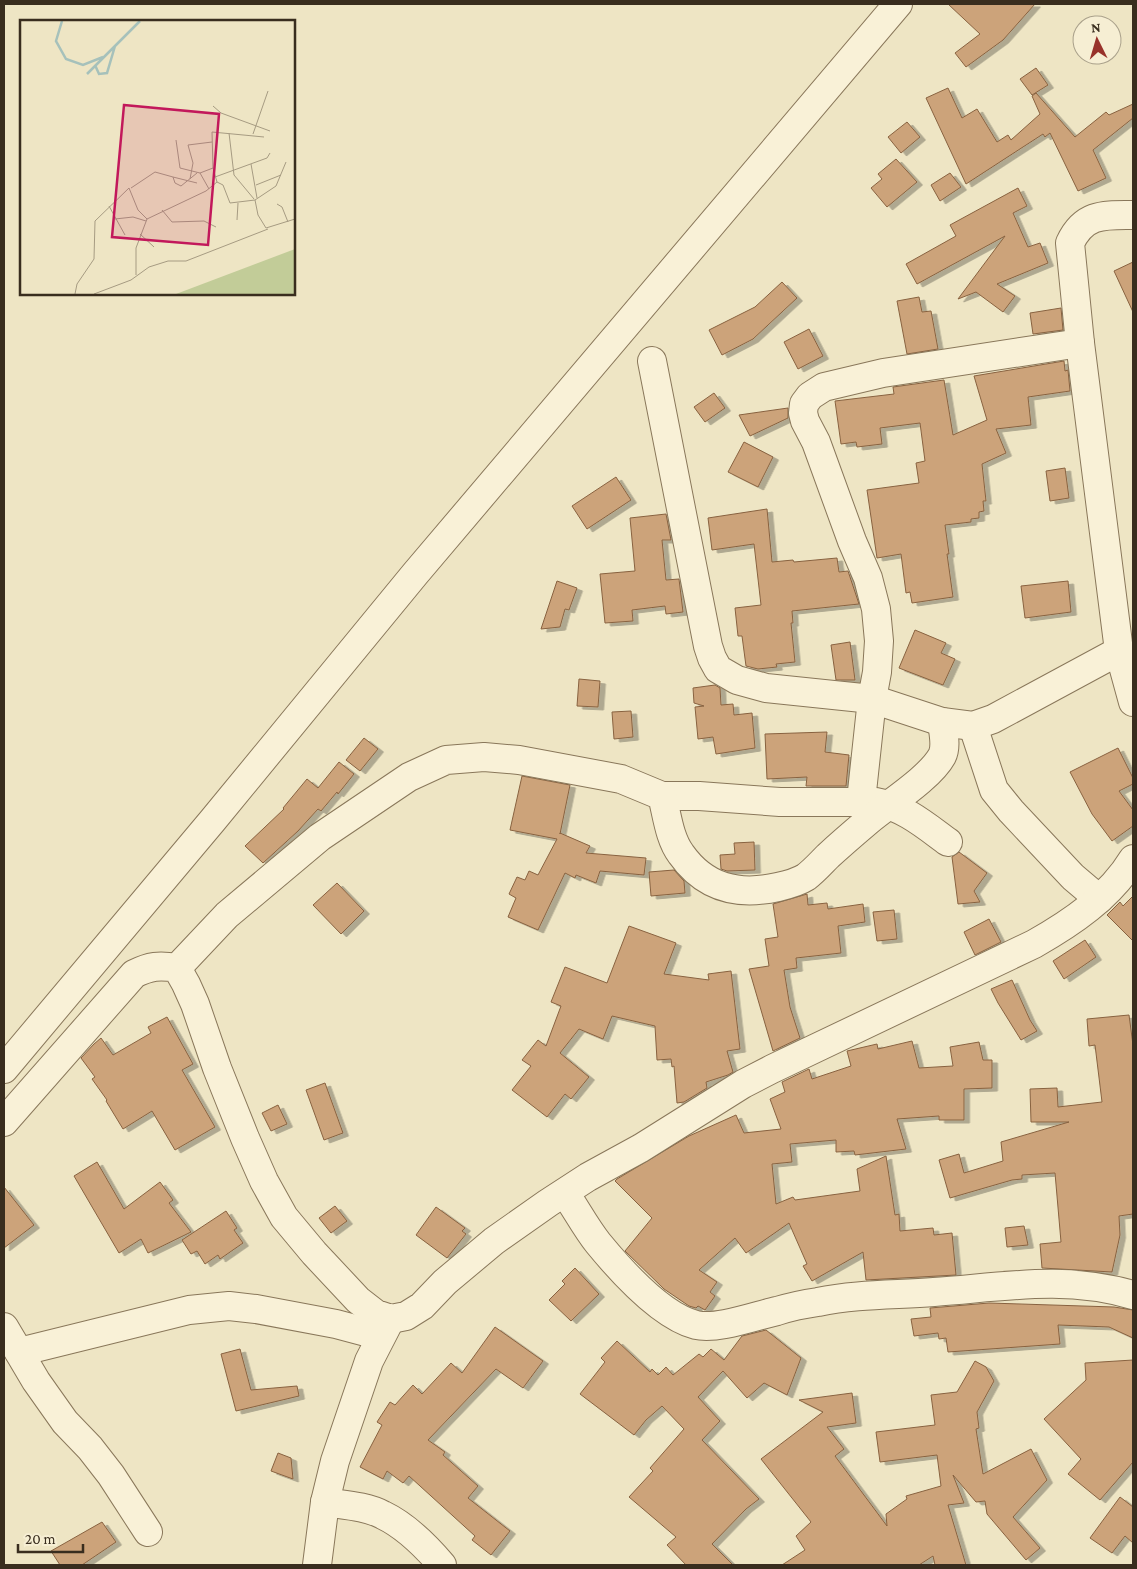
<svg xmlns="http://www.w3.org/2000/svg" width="1137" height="1569" font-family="'Crimson Pro',serif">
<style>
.building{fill:#cca37a;stroke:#886240;filter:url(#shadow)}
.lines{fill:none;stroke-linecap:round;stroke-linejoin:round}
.minor-casing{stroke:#89775a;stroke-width:30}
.minor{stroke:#f9f1d7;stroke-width:28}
.inset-river{fill:none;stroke:#a6c1bb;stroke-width:2.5}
.inset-road{fill:none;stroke:#a69b82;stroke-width:1}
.view{fill:#c2185b;fill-opacity:0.15;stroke:#c2185b;stroke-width:2.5}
.inset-edge{fill:none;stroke:#392d1e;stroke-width:2.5}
</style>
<defs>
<filter id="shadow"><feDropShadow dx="5.5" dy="3" stdDeviation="0" flood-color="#0004"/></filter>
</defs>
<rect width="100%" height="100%" fill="#eee5c4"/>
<g class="building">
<path d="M 948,4 L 1035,4 L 1003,40 L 966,67 L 955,53 L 980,34 Z"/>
<path d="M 1036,68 L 1048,85 L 1032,95 L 1020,79 Z"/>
<path d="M 948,88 L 962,118 L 977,109 L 997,142 L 1008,135 L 1011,140 L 1040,114 L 1032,96 L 1036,93 L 1075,137 L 1106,112 L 1109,115 L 1133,104 L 1133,118 L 1093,150 L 1106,178 L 1078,191 L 1050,133 L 1045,137 L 1043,134 L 966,184 L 926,98 Z"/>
<path d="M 907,122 L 920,137 L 901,153 L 888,137 Z"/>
<path d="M 896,159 L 917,182 L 887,207 L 871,188 L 882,179 L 878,174 Z"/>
<path d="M 950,173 L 961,187 L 940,201 L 931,185 Z"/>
<path d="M 1018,188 L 1027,206 L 1013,213 L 1028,247 L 1040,243 L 1048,263 L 997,284 L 1015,296 L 1003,312 L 976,292 L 958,299 L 1005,236 L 917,284 L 906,264 L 956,236 L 950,225 Z"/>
<path d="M 1133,262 L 1133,312 L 1114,271 Z"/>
<path d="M 782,282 L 797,298 L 753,339 L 722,355 L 709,330 L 755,307 Z"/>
<path d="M 919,297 L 922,312 L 931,311 L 938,349 L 907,354 L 897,301 Z"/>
<path d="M 1061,308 L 1063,330 L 1033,334 L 1030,313 Z"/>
<path d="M 809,329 L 823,356 L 798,369 L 784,342 Z"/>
<path d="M 1064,361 L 1065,371 L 1068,370 L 1070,391 L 1028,397 L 1031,425 L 996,429 L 1006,453 L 982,464 L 986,501 L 983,501 L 984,511 L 979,512 L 979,518 L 971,519 L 971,522 L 945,525 L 949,554 L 947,554 L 953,597 L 912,603 L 910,592 L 906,593 L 901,554 L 877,558 L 867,490 L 919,483 L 916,463 L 925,461 L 920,423 L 880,428 L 882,444 L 857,447 L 856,442 L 841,444 L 835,401 L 894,394 L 893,387 L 944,380 L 953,435 L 987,420 L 974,376 Z"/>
<path d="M 714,393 L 725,408 L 705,422 L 694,407 Z"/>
<path d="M 788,408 L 788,418 L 750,436 L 739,415 Z"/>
<path d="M 744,442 L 773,457 L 758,487 L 728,472 Z"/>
<path d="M 1065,468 L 1069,498 L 1050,501 L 1046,471 Z"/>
<path d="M 616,477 L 631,500 L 587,529 L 572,506 Z"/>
<path d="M 767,509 L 772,562 L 793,560 L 794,562 L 837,558 L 839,572 L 848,571 L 859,604 L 792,611 L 793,623 L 791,623 L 795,662 L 776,664 L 777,667 L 758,669 L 746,666 L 742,636 L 738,636 L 735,608 L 761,605 L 754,544 L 712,550 L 708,518 Z"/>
<path d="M 666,514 L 671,540 L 662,540 L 666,580 L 679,579 L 683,612 L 666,614 L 665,606 L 632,610 L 633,621 L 605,623 L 600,574 L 635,571 L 630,518 Z"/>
<path d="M 557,581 L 577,588 L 569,610 L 565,609 L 560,627 L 541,629 Z"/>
<path d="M 1068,581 L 1071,612 L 1025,618 L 1021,586 Z"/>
<path d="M 915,630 L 946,643 L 941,653 L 955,659 L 943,685 L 899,668 Z"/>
<path d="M 850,642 L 855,680 L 836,680 L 831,645 Z"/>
<path d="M 579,679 L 600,681 L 598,707 L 577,706 Z"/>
<path d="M 715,685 L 720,688 L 721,705 L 733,704 L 734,715 L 752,713 L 755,748 L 716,754 L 713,737 L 698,739 L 695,707 L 704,706 L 694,703 L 693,688 Z"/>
<path d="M 631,711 L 633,737 L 614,739 L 612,712 Z"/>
<path d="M 827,732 L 825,752 L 849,755 L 846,786 L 806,786 L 807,777 L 767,779 L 765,734 Z"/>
<path d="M 364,738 L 378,749 L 360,771 L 346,760 Z"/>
<path d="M 1118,748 L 1133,778 L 1133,784 L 1119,791 L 1133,810 L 1133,826 L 1112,841 L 1092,814 L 1070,772 Z"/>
<path d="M 339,762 L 354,774 L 338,794 L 337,792 L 321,811 L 318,809 L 298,831 L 263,863 L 245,846 L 284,809 L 283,808 L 307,779 L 318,788 Z"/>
<path d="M 522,776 L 570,785 L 560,834 L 560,833 L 590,846 L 586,853 L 646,858 L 644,875 L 600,871 L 596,883 L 576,875 L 575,878 L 565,873 L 538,930 L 508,917 L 516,898 L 509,894 L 517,877 L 525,880 L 529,871 L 538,875 L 557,839 L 510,830 Z"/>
<path d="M 754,842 L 755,870 L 727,871 L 721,869 L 720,855 L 735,854 L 734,843 Z"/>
<path d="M 959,852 L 987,873 L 974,891 L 980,902 L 958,904 L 952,857 Z"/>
<path d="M 674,870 L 684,881 L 685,893 L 651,896 L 649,872 Z"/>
<path d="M 337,883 L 364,911 L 341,934 L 313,905 Z"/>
<path d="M 807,894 L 808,905 L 827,903 L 828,909 L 863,904 L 865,922 L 838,926 L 841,953 L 796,958 L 797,968 L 784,970 L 790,1007 L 800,1038 L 773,1051 L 749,969 L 769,966 L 765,939 L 778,937 L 773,904 Z"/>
<path d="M 1133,896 L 1133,941 L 1107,915 L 1120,902 L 1123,906 Z"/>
<path d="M 894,910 L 897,939 L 877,941 L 873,912 Z"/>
<path d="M 989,919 L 1001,942 L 975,955 L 964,932 Z"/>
<path d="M 629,926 L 676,943 L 664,974 L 709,980 L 708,974 L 731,971 L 740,1049 L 727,1051 L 733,1072 L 728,1075 L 706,1082 L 707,1088 L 684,1102 L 677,1103 L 674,1066 L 672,1067 L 671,1059 L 657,1060 L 655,1026 L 612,1016 L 603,1039 L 579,1029 L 560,1053 L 589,1077 L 571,1099 L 565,1094 L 547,1117 L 512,1090 L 531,1066 L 522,1060 L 538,1040 L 546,1046 L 561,1006 L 551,1002 L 565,967 L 607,983 Z"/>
<path d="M 1085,940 L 1096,957 L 1064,979 L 1053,961 Z"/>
<path d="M 1012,980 L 1030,1020 L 1037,1031 L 1021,1040 L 998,1003 L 991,989 Z"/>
<path d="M 1129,1015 L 1133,1045 L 1133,1214 L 1119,1216 L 1120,1235 L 1112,1272 L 1042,1268 L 1040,1244 L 1061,1242 L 1055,1173 L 1022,1175 L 1022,1179 L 1012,1180 L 950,1198 L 939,1160 L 959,1154 L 964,1173 L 1003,1161 L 1001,1142 L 1069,1122 L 1031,1122 L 1030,1089 L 1057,1088 L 1058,1107 L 1102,1102 L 1095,1045 L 1089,1046 L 1087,1019 Z"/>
<path d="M 167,1017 L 193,1064 L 182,1070 L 215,1127 L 175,1150 L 152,1111 L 123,1129 L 106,1101 L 107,1100 L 92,1079 L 95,1077 L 81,1058 L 94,1044 L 101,1038 L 113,1055 L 151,1033 L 148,1027 Z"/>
<path d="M 912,1041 L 919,1068 L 953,1066 L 950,1047 L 979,1042 L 983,1060 L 992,1060 L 992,1088 L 964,1089 L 964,1120 L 939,1120 L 939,1116 L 897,1119 L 906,1149 L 855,1155 L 854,1151 L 836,1152 L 836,1140 L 790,1144 L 792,1162 L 772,1164 L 776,1204 L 793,1197 L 795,1200 L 860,1191 L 857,1169 L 886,1156 L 895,1215 L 899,1214 L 900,1231 L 933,1228 L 934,1235 L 952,1233 L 956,1275 L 866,1280 L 863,1252 L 812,1281 L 803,1266 L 807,1264 L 789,1223 L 746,1253 L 735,1238 L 699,1270 L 717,1282 L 710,1292 L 715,1296 L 705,1310 L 698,1306 L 696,1308 L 689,1306 L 664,1289 L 625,1251 L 652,1218 L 615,1181 L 617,1179 L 689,1136 L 736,1115 L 744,1133 L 781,1129 L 770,1099 L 785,1092 L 782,1082 L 809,1069 L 812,1079 L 851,1066 L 847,1051 L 877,1044 L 878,1049 Z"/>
<path d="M 325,1083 L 343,1133 L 324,1140 L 306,1090 Z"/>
<path d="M 278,1105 L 287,1124 L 271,1131 L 262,1113 Z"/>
<path d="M 97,1162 L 124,1209 L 160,1182 L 173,1200 L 169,1203 L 191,1232 L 148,1253 L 141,1239 L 119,1253 L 74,1176 Z"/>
<path d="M 4,1187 L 34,1225 L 4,1248 Z"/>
<path d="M 335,1206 L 347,1221 L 331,1233 L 319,1218 Z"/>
<path d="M 436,1207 L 465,1228 L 462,1231 L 466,1234 L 447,1258 L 416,1235 Z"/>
<path d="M 226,1211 L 237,1228 L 234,1230 L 243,1243 L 220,1259 L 218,1255 L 205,1264 L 197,1251 L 191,1254 L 182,1240 Z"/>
<path d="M 1024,1226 L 1028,1245 L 1007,1247 L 1005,1228 Z"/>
<path d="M 575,1268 L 599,1294 L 571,1321 L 549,1300 L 565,1284 L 562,1281 Z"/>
<path d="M 989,1303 L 1114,1307 L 1133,1310 L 1133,1338 L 1109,1327 L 1058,1325 L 1060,1344 L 948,1352 L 946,1338 L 939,1339 L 938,1333 L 914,1336 L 911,1319 L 931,1317 L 930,1308 Z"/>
<path d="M 495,1327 L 543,1361 L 523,1388 L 496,1369 L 428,1440 L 445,1452 L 443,1455 L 478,1486 L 468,1498 L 510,1531 L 491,1555 L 472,1540 L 475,1536 L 409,1476 L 403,1483 L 387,1471 L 383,1479 L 360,1467 L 382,1425 L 377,1422 L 390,1402 L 395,1405 L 413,1385 L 422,1394 L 451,1363 L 462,1373 Z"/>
<path d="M 766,1330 L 801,1358 L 787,1395 L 764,1383 L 747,1398 L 723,1371 L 698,1397 L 720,1421 L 702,1440 L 759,1499 L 746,1509 L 712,1544 L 733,1565 L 686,1565 L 667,1545 L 676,1537 L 629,1497 L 653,1471 L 650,1468 L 684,1429 L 662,1406 L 646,1420 L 634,1435 L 580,1394 L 605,1362 L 601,1358 L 617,1341 L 650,1372 L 652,1369 L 658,1375 L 666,1367 L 673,1375 L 699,1354 L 703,1357 L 711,1349 L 724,1360 L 742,1336 Z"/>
<path d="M 240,1349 L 251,1390 L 297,1386 L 299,1396 L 236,1411 L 221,1354 Z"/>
<path d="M 1133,1360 L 1133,1462 L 1100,1500 L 1068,1474 L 1081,1459 L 1044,1419 L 1086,1380 L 1085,1363 Z"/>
<path d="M 975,1361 L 986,1367 L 994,1381 L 977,1412 L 979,1428 L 976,1429 L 983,1474 L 1031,1449 L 1047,1480 L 1013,1517 L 1040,1548 L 1026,1560 L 987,1514 L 985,1501 L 976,1502 L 953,1475 L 964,1503 L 948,1505 L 966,1565 L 935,1565 L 933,1556 L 919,1565 L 782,1565 L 805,1550 L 796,1536 L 811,1522 L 761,1459 L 823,1412 L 799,1400 L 852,1393 L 856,1423 L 827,1427 L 844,1449 L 835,1456 L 887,1526 L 886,1514 L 907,1499 L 906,1496 L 941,1486 L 937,1455 L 880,1462 L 876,1432 L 935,1425 L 931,1395 L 957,1392 Z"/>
<path d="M 278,1453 L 291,1458 L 293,1479 L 271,1471 Z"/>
<path d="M 1120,1497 L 1133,1507 L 1133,1543 L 1125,1536 L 1112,1553 L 1090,1538 Z"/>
<path d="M 102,1522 L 116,1542 L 82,1565 L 60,1565 L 51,1551 Z"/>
</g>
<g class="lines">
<g class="minor-casing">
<g id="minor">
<path d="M 1133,215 C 1104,215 1084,213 1070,243 L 1080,343 L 1119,651 L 1133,702"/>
<path d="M 652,361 L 708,646 L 712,658 L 718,669 L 737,680 L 766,688 L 872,699 L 942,722 L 973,726 L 993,719 L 1119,651"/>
<path d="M 973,726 L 994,790 L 1011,811 L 1073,877 L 1099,899"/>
<path d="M 662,796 L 699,796 L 780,802 L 876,802 C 904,807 926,826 948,842"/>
<path d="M 861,801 L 872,699 L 877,672 L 879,641 L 876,609 L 868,578 L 852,541 L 816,442 L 805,421 L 803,413 L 804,404 L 810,396 L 824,387 L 883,373 L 1080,343"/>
<path d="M 177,968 L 227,915 L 320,837 L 409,777 L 446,760 L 484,757 L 519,760 L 621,779 L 662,796 C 667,814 669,838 681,854 C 705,888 738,896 778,887 C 787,885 798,882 806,877 C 814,871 821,863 828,856 C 841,844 855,832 868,821 C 888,804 930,778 942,756 C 947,746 943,732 942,722"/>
<path d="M 4,1069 L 213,820 L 415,574 L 898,4"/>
<path d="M 4,1122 L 134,974 C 150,966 159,965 177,968 L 186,984 L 195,1004 L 217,1068 L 245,1138 L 264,1181 L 284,1217 L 314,1253 L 358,1300 L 376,1314 L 391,1319 L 406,1316 L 422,1306 L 445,1282 L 494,1241 L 548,1203 L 588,1177 L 641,1148 L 743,1084 L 772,1069 L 1034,944 C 1071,923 1110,897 1133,859"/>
<path d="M 565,1193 C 576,1209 586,1228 598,1243 C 621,1271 661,1316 696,1325 C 717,1330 755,1316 777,1311 C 790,1307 804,1304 818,1302 C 856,1294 895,1295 934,1292 C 1004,1287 1064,1275 1133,1295"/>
<path d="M 4,1327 L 36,1381 L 65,1422 L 90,1448 L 111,1475 L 148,1532"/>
<path d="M 19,1352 L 189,1310 L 229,1306 L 256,1309 L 336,1324 L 366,1332 L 379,1339"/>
<path d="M 325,1502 C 344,1505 366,1506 383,1515 C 406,1526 425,1545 442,1565"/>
<path d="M 317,1565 L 325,1502 L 335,1461 L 369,1361 L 388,1324"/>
</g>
</g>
<use href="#minor" class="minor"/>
</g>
<g transform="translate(20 20)">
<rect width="275" height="275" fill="#eee5c4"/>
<path d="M 275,229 L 275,274 L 156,274 Z" fill="#c2cc98"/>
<path class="inset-river" d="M 42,1 L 36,21 L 46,39 L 63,45 L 83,37M 75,45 L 79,54 L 87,53 L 95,26M 67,54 L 120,1"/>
<path class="inset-road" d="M 193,86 L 201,93 L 250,111M 209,113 L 214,155 L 234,179M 233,114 L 248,71M 156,120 L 160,148 L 180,153 L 193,148M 231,144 L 237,178M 180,153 L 189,169M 153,157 L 177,163M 195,157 L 247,138 L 250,133M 170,159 L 173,143 L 168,125 L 192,122M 197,162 L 193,148 L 192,112 L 244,117M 236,165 L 261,155M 111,168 L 135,152 L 153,157 L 155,163 L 161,166 L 177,153M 235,180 L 256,166 L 266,142M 257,184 L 262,187 L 268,202M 89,186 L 105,215M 142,190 L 152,202 L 184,201 L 196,207M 95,199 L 113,197 L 126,201M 217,200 L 218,183M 120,214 L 134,227M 116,255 L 116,228 L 127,199M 55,274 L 57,264 L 74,239 L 75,201 L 109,168 L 118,190 L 127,199 L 186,171 L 197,162 L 203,165 L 210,183 L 235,180 L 238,195 L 246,208 L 275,199M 74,274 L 111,260 L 129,247 L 148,241 L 166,241 L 248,209"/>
<path class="view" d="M 104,85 L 199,94 L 188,225 L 92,217 Z"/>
<rect width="275" height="275" class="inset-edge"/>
</g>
<rect width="1137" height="1569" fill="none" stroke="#392d1e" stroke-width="10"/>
<g transform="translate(1097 40) rotate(355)"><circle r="24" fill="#f6eed3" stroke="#aaa18b"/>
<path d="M0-4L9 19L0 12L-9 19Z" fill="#98322a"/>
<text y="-8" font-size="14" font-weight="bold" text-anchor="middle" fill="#392d1e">N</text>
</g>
<path d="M18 1544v8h65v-8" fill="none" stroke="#392d1e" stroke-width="2.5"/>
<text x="25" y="1544" font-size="15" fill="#392d1e" stroke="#f6eed3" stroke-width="4" paint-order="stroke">20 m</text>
</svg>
